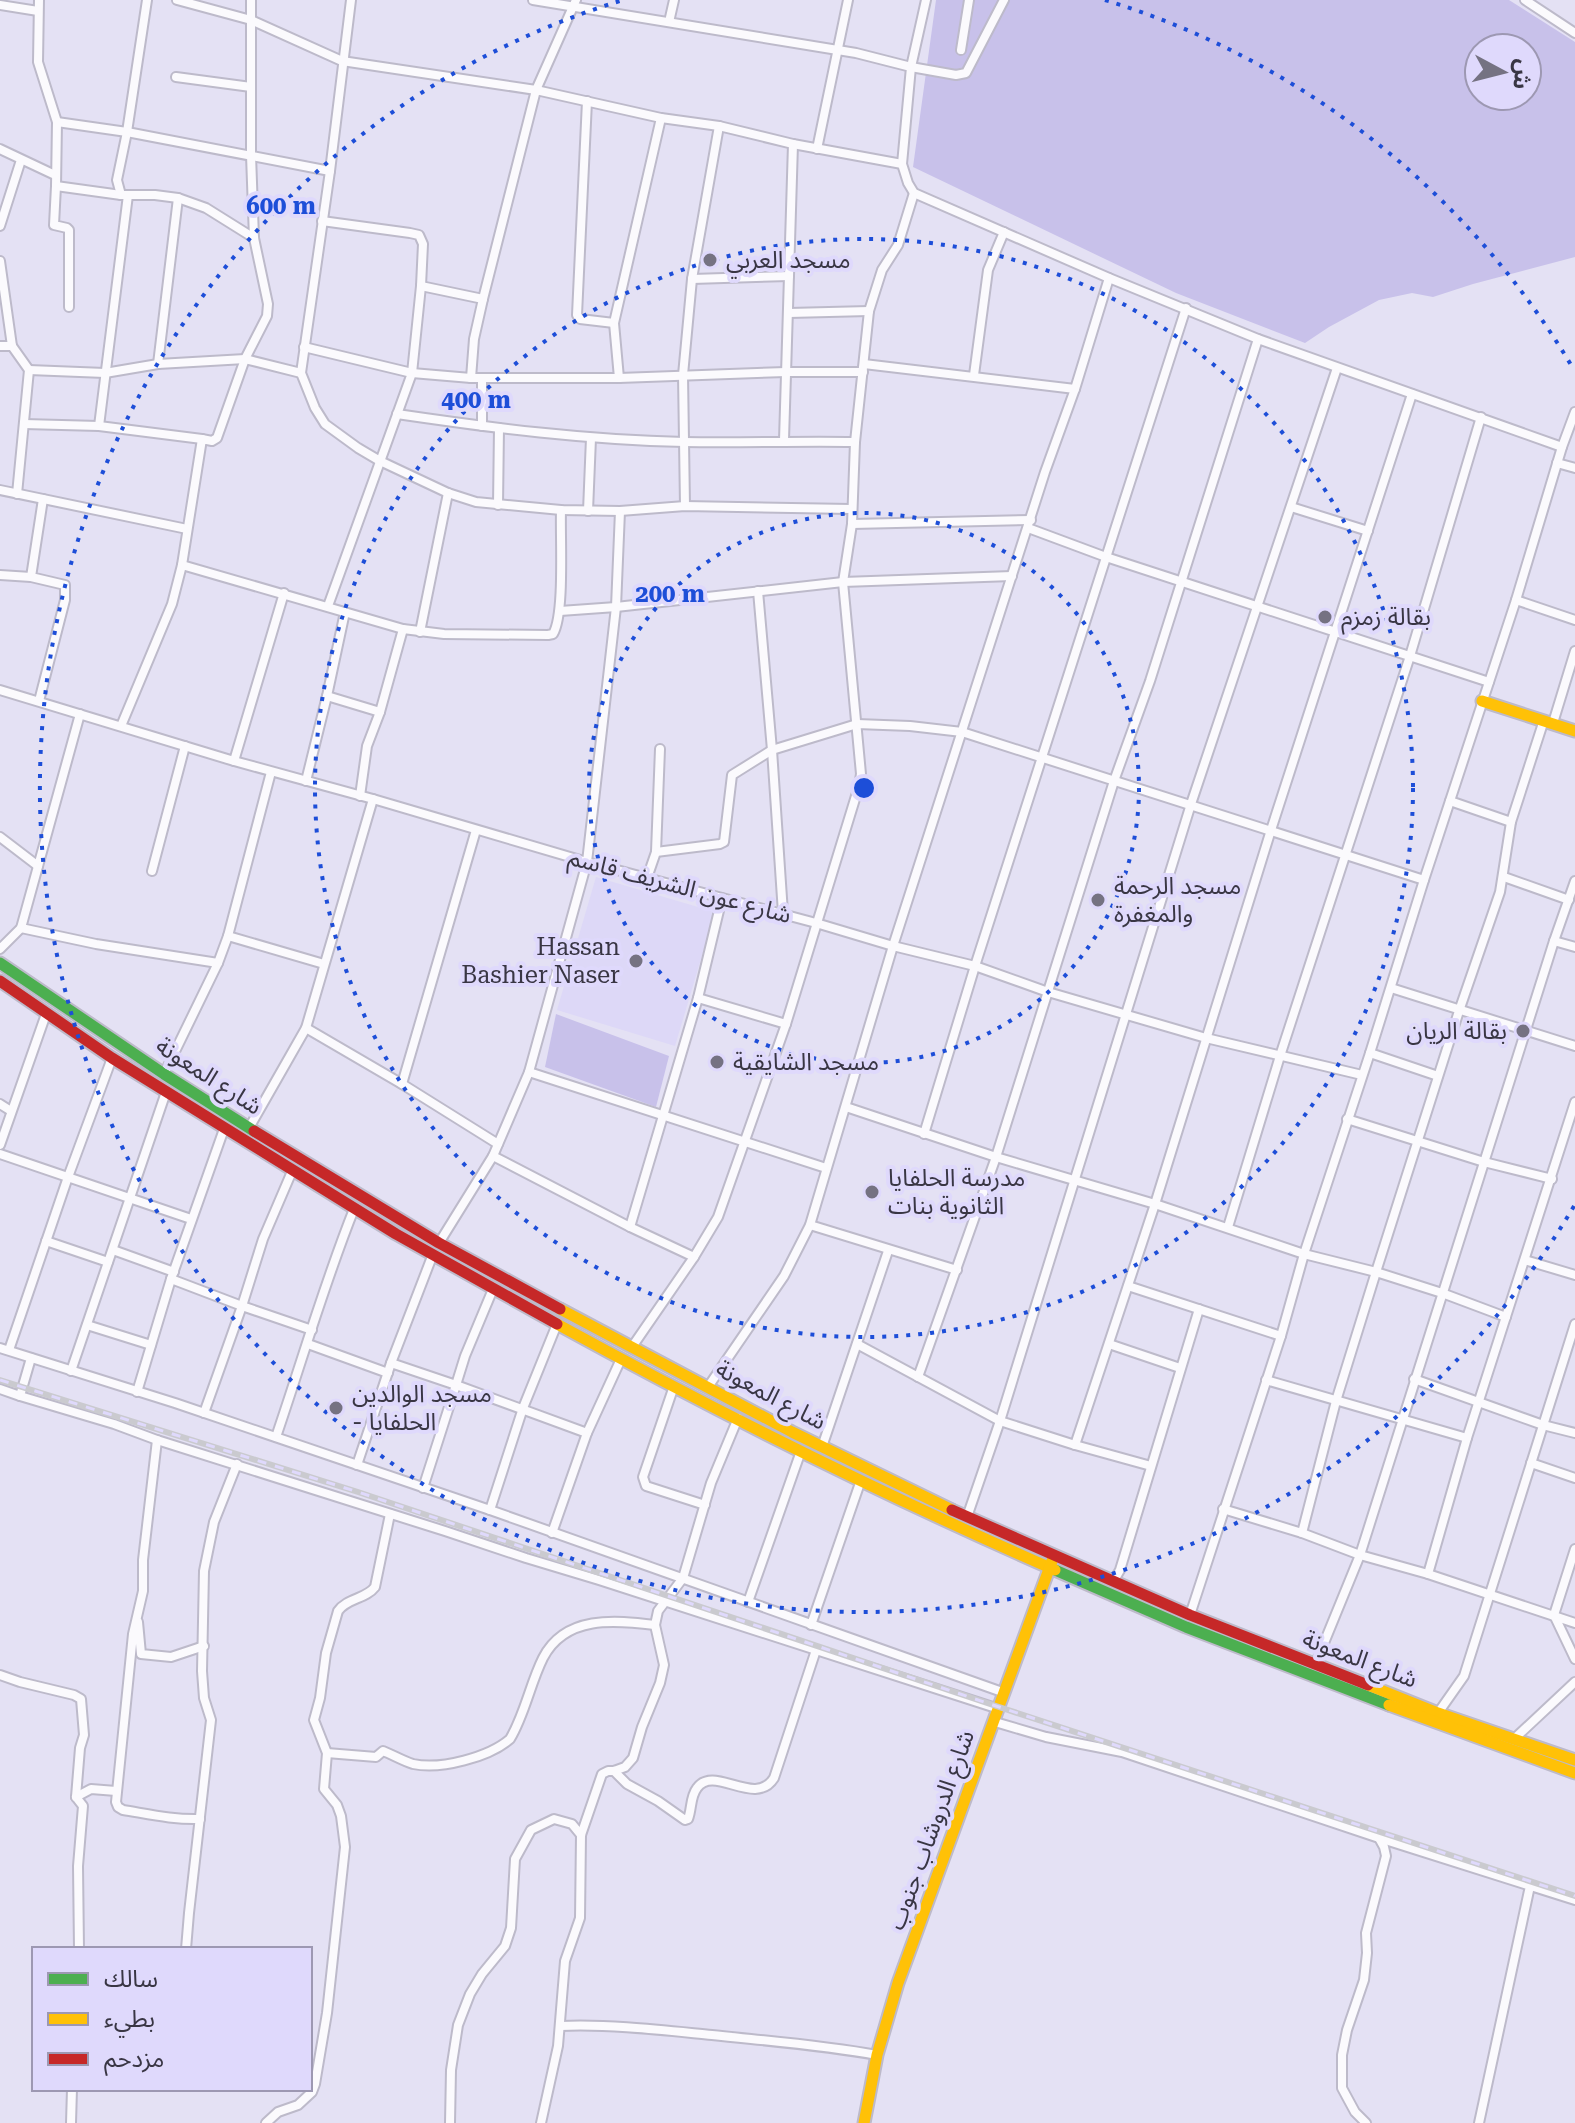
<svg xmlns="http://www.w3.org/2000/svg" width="1575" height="2123" font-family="'Roboto Serif','Noto Sans Arabic',serif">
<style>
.built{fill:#ddd8f7}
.green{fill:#c8c1ea;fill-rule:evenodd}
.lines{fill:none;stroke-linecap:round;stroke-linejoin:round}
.street-casing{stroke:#bdbaca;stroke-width:12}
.fast-casing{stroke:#bdbaca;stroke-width:15}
.slow-casing{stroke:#bdbaca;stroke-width:15}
.jam-casing{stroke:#bdbaca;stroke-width:15}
.street{stroke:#fbfafd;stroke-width:8}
.fast{stroke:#4caf50;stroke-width:11}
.slow{stroke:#ffc107;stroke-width:11}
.jam{stroke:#c62828;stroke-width:11}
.rail-casing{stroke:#cacacf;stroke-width:6}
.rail{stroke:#dfd9fc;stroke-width:3;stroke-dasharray:9;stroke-linecap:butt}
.ring{fill:none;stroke:#1d4ed8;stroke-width:4;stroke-dasharray:4 8}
.poi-dot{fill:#757282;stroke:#dfd9fc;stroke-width:3}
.labels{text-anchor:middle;stroke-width:8;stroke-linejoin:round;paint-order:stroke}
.poi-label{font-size:24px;fill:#393644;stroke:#dfd9fc;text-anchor:start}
.street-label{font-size:24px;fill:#393644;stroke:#dfd9fc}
.centre{fill:#1d4ed8;stroke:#dfd9fc;stroke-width:4}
.ring-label{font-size:24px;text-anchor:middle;font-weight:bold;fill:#1d4ed8;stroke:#dfd9fc;stroke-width:8;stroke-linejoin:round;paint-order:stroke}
</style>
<rect width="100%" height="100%" fill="#e4e1f4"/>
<path class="built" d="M 596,877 L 715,912 L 675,1046 L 557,1010 Z"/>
<g class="green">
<path d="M 936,0 L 1509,0 L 1575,42 L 1575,257 L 1473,284 L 1433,297 L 1412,293 L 1379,300 L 1329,327 L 1305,343 L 1176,293 L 913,167 ZM 1479,48 L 1527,48 L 1527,96 L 1479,96 Z"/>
<path d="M 556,1014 L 669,1056 L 656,1107 L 545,1067 Z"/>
</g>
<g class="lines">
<g class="street-casing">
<g id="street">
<path d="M 39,0 L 38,62 L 57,122 L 56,186 L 121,195 L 155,195 L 178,198 L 206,208 L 254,238"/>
<path d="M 177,0 L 251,20 L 342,61 L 536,90 L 661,118 L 719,126 L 793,144 L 902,164"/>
<path d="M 351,0 L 330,171 L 301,373 L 315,408 L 325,424 L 358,448 L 380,461 L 448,493 L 476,502 L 561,510 L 620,511 L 685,506 L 851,509"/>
<path d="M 533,0 L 856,53 L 911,67 L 902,164 L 908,183 L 914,193 L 1109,278 L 1258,339 L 1562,447"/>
<path d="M 926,0 L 911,67 L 956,75 L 966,73 L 1004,0"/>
<path d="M 1525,0 L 1575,33"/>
<path d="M 0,5 L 38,11"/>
<path d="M 669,22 L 674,0"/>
<path d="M 961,50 L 969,0"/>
<path d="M 176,77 L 251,87"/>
<path d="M 587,101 L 577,315 L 580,319 L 614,323"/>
<path d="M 57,122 L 127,132 L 330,171"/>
<path d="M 0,149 L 55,175"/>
<path d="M 817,149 L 848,0"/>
<path d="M 56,186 L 54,225 L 67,228 L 69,230 L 69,307"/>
<path d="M 121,195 L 117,180 L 127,132 L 147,0"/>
<path d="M 322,221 L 410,233 L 419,235 L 423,244 L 421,286 L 412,373 L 328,606"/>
<path d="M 0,226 L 21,160"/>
<path d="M 0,261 L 12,346 L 29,370 L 17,494"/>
<path d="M 692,279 L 789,276"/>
<path d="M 421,286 L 483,299"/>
<path d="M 789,313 L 869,311"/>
<path d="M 0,346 L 12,346"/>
<path d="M 304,347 L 412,373 L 471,378 L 619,378 L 786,372 L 863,372"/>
<path d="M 158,364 L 178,198"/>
<path d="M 864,364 L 1075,389"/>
<path d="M 29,370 L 105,373 L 158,364 L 245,359 L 301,373"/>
<path d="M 974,375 L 988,270 L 1004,232"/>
<path d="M 471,378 L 474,339 L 483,299 L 536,90 L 576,0"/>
<path d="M 619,378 L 614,323 L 661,118"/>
<path d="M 397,414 C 492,428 587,440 684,442 C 741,443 798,441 855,442"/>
<path d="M 24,424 L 99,426 L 202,439"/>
<path d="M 99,426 L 128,195"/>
<path d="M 482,426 L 482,378"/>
<path d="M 784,440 L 793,144"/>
<path d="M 1557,463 L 1575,468"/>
<path d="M 0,490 L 187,529"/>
<path d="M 498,505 L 499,428"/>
<path d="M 685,506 L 683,375 L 692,279 L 719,126"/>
<path d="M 1291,507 L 1368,531"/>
<path d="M 588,511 L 591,438"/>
<path d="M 852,524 L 1031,520"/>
<path d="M 1028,528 L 1106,557 L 1489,682"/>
<path d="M 182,565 L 403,629 L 444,634 L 548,635 L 553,634 C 565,614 560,537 561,510"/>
<path d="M 0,575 L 31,577"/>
<path d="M 758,591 L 772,750 L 783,913"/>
<path d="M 1516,600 L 1575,620"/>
<path d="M 560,611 L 616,607 L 843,582 L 1012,576"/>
<path d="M 420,632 L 448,493"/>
<path d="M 0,690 L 234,761 L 373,799 L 587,862 L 816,923 L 893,946 L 975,966 L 1048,992 L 1206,1038 L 1362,1075"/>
<path d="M 327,696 L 380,712"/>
<path d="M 39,701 L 65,600 L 65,585 L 31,577 L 43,499"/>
<path d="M 1553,723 L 1575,651"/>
<path d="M 121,726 L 172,604 L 182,565 L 202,439 L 212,441 L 217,438 L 245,359 L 267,316 L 268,304 L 254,238 L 251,155 L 251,0"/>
<path d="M 234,761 L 284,593"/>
<path d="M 306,781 L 327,696 L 345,612"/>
<path d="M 360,796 L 367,746 L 380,712 L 403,629"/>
<path d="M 1450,801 L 1511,822"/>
<path d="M 0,837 L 38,866"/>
<path d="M 656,852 L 720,844 L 724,842 L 732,775 L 772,750 L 857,724 L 910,726 L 962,732 L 1424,880"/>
<path d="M 152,871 L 185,746"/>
<path d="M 1504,877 L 1569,900"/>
<path d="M 647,878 L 656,852 L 660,749"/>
<path d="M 21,928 L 96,944 L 218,963"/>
<path d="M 228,936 L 324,964"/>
<path d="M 1554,941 L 1575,947"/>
<path d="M 0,949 L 21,928 L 80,714"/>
<path d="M 1391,988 L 1575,1046"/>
<path d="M 698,998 L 786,1024"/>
<path d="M 306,1028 L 402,1084 L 498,1144"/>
<path d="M 1370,1053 L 1438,1076"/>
<path d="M 529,1072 L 826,1168"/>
<path d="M 164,1074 L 218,963 L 228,936 L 271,772"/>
<path d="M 402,1084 L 476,830"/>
<path d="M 0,1104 L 11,1111"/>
<path d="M 846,1107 L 996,1157 L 1155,1204 L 1304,1254 L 1376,1272 L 1442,1293 L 1506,1317"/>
<path d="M 1347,1119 L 1484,1162 L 1552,1179"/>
<path d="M 249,1128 L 306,1028 L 373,799"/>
<path d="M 924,1134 L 975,966 L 1186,308"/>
<path d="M 0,1145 L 46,1014"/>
<path d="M 0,1154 L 191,1219"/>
<path d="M 493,1156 L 630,1227 L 694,1257"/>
<path d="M 810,1225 L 957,1270"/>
<path d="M 630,1227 L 698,998 L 722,898"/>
<path d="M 1228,1227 L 1280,1056 L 1410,656 L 1481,417"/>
<path d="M 46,1241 L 108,1262"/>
<path d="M 439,1243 L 493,1156 L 529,1072 L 587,862 L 616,607 L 620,511"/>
<path d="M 113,1250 L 174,1272"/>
<path d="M 1525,1260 L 1575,1275"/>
<path d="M 171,1279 L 242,1306 L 312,1330"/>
<path d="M 1128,1286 L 1281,1336"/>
<path d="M 87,1325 L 151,1345"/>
<path d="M 308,1344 L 388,1373"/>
<path d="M 857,1344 L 1000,1421 L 1075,1445 L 1151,1466"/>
<path d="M 1109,1344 L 1180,1368"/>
<path d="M 632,1347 L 694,1257 L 718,1217 L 786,1024 L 859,786 L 861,774 L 843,582 L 852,524 L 855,442 L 869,311 L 882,270 L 898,245 L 914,193"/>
<path d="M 0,1348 L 175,1403 L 490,1510 L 1005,1693"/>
<path d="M 9,1350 L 68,1177 L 112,1058"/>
<path d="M 391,1363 L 456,1385 L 465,1356 L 493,1289"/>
<path d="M 71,1371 L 166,1092"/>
<path d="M 918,1377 L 996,1157 L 1114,781 L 1150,681 L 1258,339"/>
<path d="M 1414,1379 L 1543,1425 L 1575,1433"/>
<path d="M 1266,1380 L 1467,1438"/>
<path d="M 674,1386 L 643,1477 L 646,1486 L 705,1505"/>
<path d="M 708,1387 L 784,1276 L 810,1225 L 893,946 L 1045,472 L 1075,389 L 1109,278"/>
<path d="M 0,1389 L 20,1396 L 31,1358"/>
<path d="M 137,1392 L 171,1279 L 224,1129"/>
<path d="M 20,1396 L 114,1424 L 157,1440 L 445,1531 L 526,1558 L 599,1580 L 999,1709"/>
<path d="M 204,1413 L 242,1306 L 263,1239 L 293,1169"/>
<path d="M 276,1437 C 302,1361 324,1284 354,1209"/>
<path d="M 157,1440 L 143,1560 L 143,1591 L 133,1634 L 116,1802 L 118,1807 L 123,1810 C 148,1814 174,1820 200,1819"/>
<path d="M 1075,1445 L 1155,1204 L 1271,830 L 1412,394"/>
<path d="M 822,1447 L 888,1251"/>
<path d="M 1531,1463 L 1575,1478"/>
<path d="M 357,1465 L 391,1363 L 433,1254"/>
<path d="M 423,1488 L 456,1385 L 587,1433"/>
<path d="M 1223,1509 L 1302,1533 L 1360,1555 L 1428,1574 L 1575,1623"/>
<path d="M 490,1510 L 523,1408 L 557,1324"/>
<path d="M 967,1517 L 1000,1421 L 1191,804 L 1337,368"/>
<path d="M 552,1533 L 587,1433 L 621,1359"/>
<path d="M 1302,1533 L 1336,1401 L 1376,1272 L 1459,1011 L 1500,892 L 1511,822 L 1544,720"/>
<path d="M 1575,1549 L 1554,1615 L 1575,1659"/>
<path d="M 1428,1574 L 1467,1438 L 1575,1102"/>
<path d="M 1113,1582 L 1120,1570 L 1199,1309"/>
<path d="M 748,1602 L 801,1451"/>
<path d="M 1190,1615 L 1281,1336 L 1304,1254 L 1370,1053 L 1424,880 L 1516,600 L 1562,447 L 1575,412"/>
<path d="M 138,1622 L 141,1654 L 171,1657 L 204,1646"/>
<path d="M 811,1625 L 861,1480"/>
<path d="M 1315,1665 L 1360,1555 L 1554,941 L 1575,881"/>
<path d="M 0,1675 L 20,1682 L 74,1695 L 81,1699 L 84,1735 L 80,1748 L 76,1797"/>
<path d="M 1438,1713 L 1464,1676 L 1575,1324"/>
<path d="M 995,1722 L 1046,1737 L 1122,1752 L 1379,1838 L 1384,1847 L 1386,1856 L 1366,1933 L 1367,1953 L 1364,1980 L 1347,2030 L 1342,2055 L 1342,2088 L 1355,2112 L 1366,2123"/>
<path d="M 1514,1739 L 1575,1682"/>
<path d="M 327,1753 L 376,1757 L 383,1751 C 393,1755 403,1761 413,1764 C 441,1770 489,1757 510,1739 C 525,1714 530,1684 543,1658 C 565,1615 615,1620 655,1625"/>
<path d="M 614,1771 L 627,1784 L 658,1801 L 685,1820 L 688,1819 C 692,1809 690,1797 697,1788 C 714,1764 755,1808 774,1778 L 816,1650"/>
<path d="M 1379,1838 L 1575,1900"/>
<path d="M 79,1949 L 78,1866 L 83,1806 L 76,1797 L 91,1789 L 116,1791"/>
<path d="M 186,1949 L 189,1913 L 211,1720 L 204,1698 L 202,1671 L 204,1571 L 214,1522 L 237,1464"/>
<path d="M 560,2026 C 611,2024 661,2030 712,2035 C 768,2041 822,2045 877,2055"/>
<path d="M 71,2123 L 72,2089"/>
<path d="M 266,2123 L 278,2112 L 298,2105 L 312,2092 L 315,2084 L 327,2013 L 345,1847 L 341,1816 L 337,1805 L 324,1789 L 327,1753 L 314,1720 L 320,1698 L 326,1653 L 338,1611 C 347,1598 366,1599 375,1587 L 390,1514"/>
<path d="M 450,2123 L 451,2070 L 458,2025 L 470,1994 L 482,1974 L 505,1946 L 511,1928 L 515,1859 L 531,1830 L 554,1819 L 572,1824 L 581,1835"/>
<path d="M 541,2123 L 558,2046 L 565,1961 L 580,1918 L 581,1835 L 602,1774 L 608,1771 L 614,1771 L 625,1767 L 633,1758 L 642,1727 L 660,1683 L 664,1665 L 655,1625 L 658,1611 L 683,1578 L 711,1483 L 738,1418"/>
<path d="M 1479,2123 L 1530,1886"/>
</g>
</g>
<g class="fast-casing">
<g id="fast">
<path d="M 0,963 L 164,1074 L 254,1131"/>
<path d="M 1055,1570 L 1186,1627 L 1389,1705"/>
</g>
</g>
<g class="slow-casing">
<g id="slow">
<path d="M 1482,701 L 1575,731"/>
<path d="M 560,1309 L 792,1432 L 952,1510"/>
<path d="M 557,1324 C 719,1413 886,1496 1055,1570"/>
<path d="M 1368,1685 L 1438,1713 L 1575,1760"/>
<path d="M 1389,1705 L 1575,1773"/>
<path d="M 864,2123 L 877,2055 L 898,1983 L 1052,1561"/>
</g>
</g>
<g class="jam-casing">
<g id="jam">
<path d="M 0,981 L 112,1058 L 396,1234 L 557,1324"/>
<path d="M 254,1131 L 439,1243 L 560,1309"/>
<path d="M 952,1510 L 1190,1615 L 1368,1685"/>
</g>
</g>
<use href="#street" class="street"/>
<use href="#fast" class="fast"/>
<use href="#slow" class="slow"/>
<use href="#jam" class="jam"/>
<g class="rail-casing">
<path id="rail" d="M 0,1380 L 358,1492 L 996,1706 L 1575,1896"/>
</g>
<use href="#rail" class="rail"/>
</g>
<g class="ring">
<circle cx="864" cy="788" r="275"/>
<circle cx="864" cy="788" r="549"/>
<path d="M1574 1206A824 824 0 1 1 623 0M1105 0A824 824 0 0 1 1574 370"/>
</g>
<g class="poi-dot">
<circle cx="710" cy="260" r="8"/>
<circle cx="1325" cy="617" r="8"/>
<circle cx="1098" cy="900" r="8"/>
<circle cx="636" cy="961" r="8"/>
<circle cx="1523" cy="1031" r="8"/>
<circle cx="717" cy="1062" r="8"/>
<circle cx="872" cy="1192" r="8"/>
<circle cx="336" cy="1408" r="8"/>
</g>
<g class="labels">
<g class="poi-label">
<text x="726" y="268">مسجد العربي</text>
<text x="1341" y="625">بقالة زمزم</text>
<text x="1114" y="894">مسجد الرحمة<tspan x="1114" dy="28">والمغفرة</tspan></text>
<text x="620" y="955" text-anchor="end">Hassan<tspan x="620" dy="28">Bashier Naser</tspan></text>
<text x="1507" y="1039" text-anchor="end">بقالة الريان</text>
<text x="733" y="1070">مسجد الشايقية</text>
<text x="888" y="1186">مدرسة الحلفايا<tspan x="888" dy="28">الثانوية بنات</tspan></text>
<text x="352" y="1402">مسجد الوالدين<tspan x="352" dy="28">- الحلفايا</tspan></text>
</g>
<g class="street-label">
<text transform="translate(680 886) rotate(15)" y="8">شارع عون الشريف قاسم</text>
<text transform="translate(209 1076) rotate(33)" y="8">شارع المعونة</text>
<text transform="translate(771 1395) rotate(28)" y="8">شارع المعونة</text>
<text transform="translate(1360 1659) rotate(21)" y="8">شارع المعونة</text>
<text transform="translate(931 1830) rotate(-70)" y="8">شارع الدروشاب جنوب</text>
</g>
</g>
<circle cx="864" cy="788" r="12" class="centre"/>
<g class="ring-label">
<text x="281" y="214">600 m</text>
<text x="476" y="408">400 m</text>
<text x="670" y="602">200 m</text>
</g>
<rect x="32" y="1947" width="280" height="144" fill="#dfd9fc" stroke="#9d98b2" stroke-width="2"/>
<rect x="48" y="1973" width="40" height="12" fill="#4caf50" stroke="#9d98b2" stroke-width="2"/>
<text x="104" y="1987" font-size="24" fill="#393644">سالك</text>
<rect x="48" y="2013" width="40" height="12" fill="#ffc107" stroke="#9d98b2" stroke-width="2"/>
<text x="104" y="2027" font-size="24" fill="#393644">بطيء</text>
<rect x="48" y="2053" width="40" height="12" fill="#c62828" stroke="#9d98b2" stroke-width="2"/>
<text x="104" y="2067" font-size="24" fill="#393644">مزدحم</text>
<g transform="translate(1503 72) rotate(97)"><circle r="38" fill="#dfd9fc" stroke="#9d98b2" stroke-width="2"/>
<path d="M0-6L14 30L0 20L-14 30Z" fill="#757282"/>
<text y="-12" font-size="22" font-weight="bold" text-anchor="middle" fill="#393644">ش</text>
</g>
</svg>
